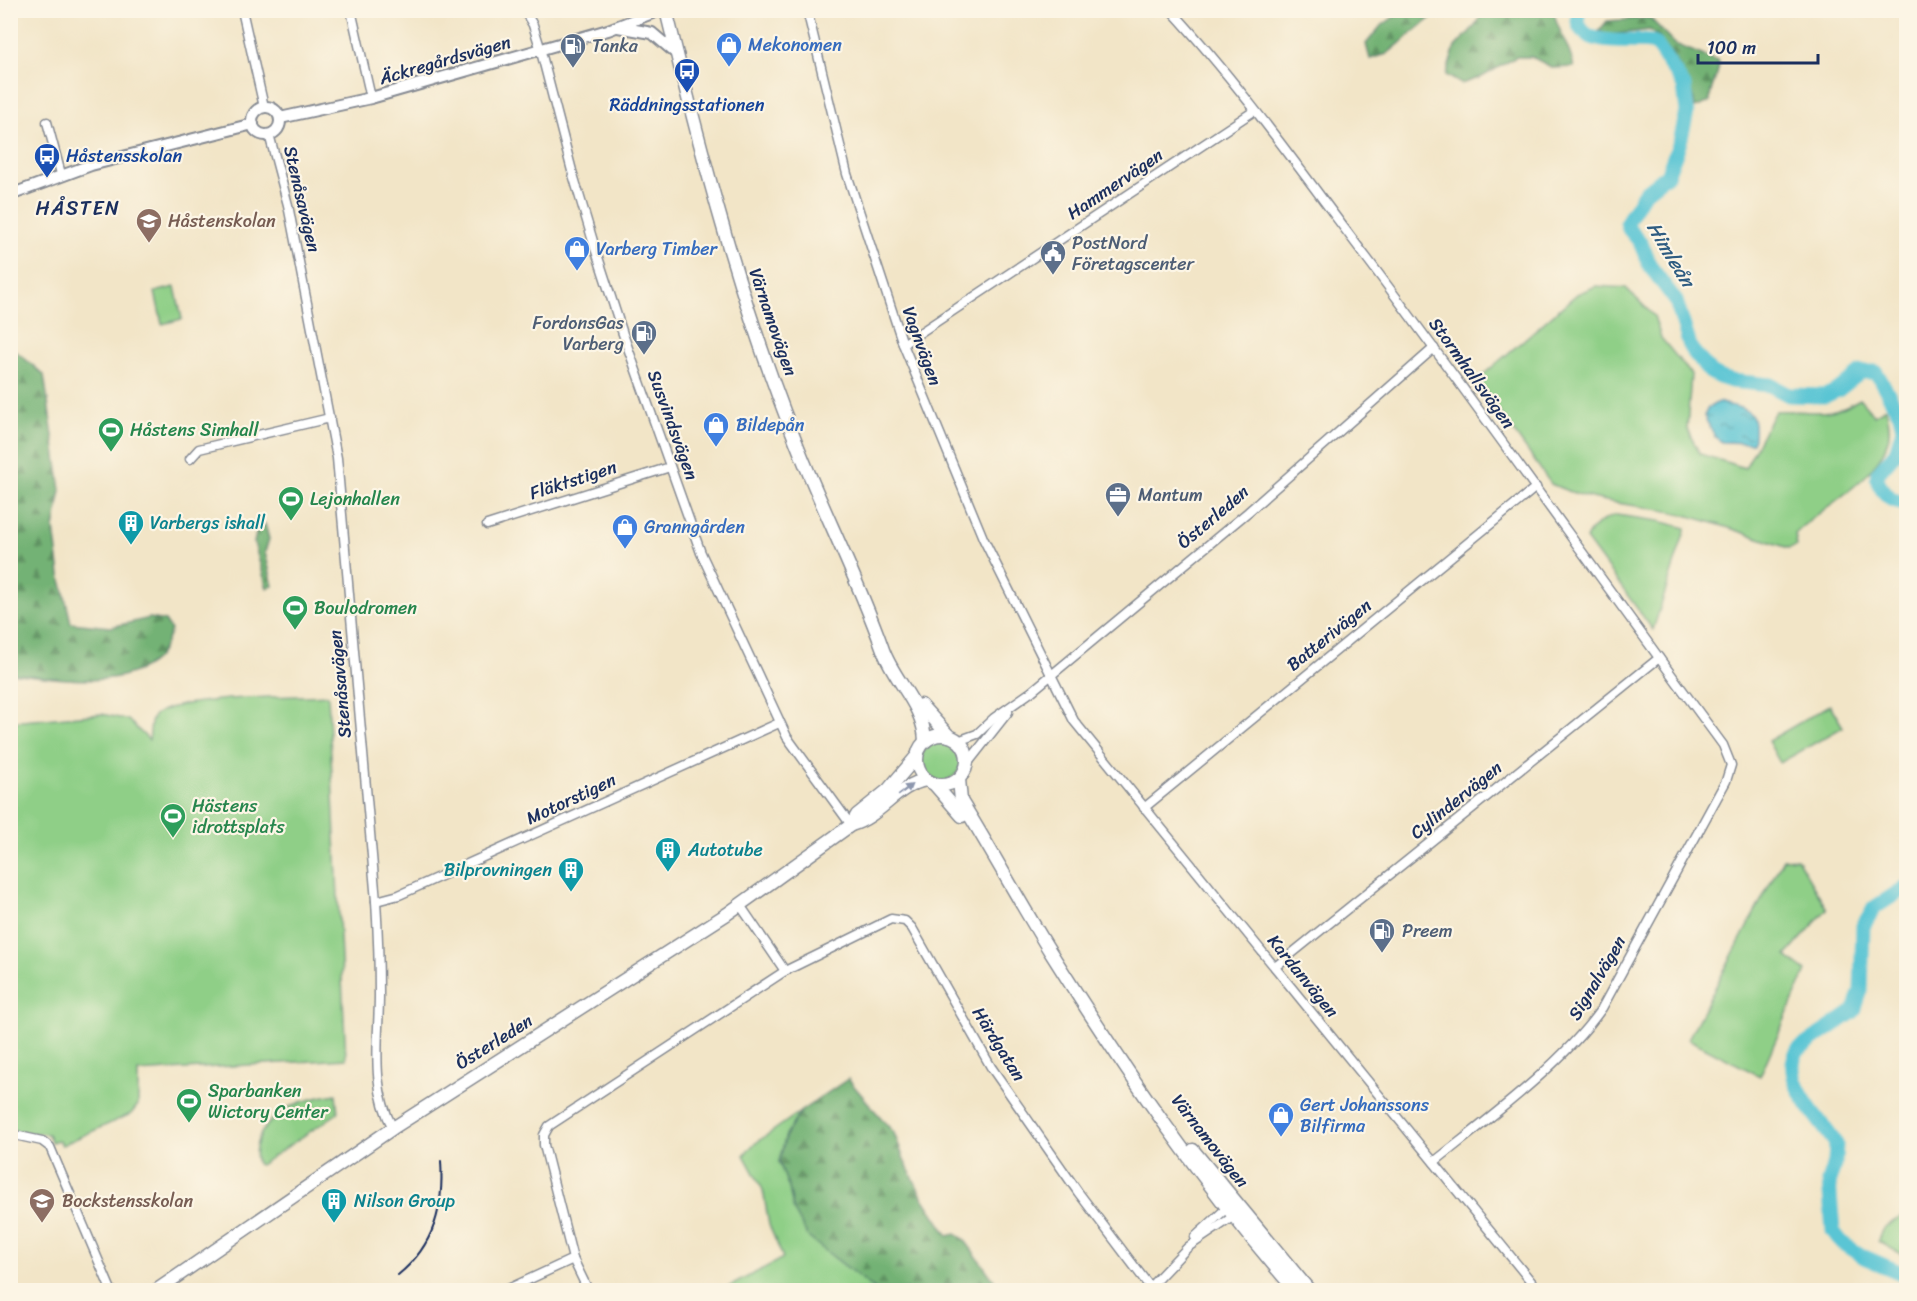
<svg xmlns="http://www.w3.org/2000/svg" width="1917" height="1301" font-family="Sriracha,sans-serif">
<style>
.green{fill:#8fcf87;stroke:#557f72;stroke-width:1.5}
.forest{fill:url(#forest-firs);stroke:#477069;stroke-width:1.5}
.water{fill:url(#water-ripples);stroke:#3a7a99;stroke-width:1.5}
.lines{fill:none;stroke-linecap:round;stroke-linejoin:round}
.river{stroke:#5ac5d4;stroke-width:15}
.minor-casing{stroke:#868a92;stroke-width:11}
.tertiary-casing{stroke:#868a92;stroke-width:14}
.secondary-casing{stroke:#868a92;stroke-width:15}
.minor{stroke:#fff;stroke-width:8}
.tertiary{stroke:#fff;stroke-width:10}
.secondary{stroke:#fff;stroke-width:12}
.rail{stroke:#1b2f5e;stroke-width:2}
.oneway{fill:#8d97ae}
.labels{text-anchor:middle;stroke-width:4.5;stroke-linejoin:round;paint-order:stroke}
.shop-label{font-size:18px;fill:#366cbe;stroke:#fcf5e5;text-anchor:start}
.service-label{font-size:18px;fill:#4e5e75;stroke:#fcf5e5;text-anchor:start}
.street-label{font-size:18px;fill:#1b2f5e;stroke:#fcf5e5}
.transit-label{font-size:18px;fill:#164399;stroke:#fcf5e5}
.education-label{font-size:18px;fill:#785e54;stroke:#fcf5e5;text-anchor:start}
.leisure-label{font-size:18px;fill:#27864d;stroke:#fcf5e5;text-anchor:start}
.culture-label{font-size:18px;fill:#0d838f;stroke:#fcf5e5;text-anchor:start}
.neighbourhood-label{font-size:20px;letter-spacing:1.5px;fill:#1b2f5e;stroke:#fcf5e5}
.water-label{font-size:20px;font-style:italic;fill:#2e5c81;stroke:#fcf5e5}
</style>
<defs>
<pattern id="forest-firs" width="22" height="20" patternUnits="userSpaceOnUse" patternTransform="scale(1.5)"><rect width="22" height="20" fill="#73b274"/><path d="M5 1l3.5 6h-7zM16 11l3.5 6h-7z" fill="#5e9162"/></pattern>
<pattern id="water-ripples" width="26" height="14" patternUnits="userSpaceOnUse" patternTransform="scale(1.5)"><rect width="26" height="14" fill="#5ac5d4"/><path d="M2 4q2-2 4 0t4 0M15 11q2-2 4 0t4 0" fill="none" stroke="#4aa0af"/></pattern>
</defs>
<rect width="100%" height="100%" fill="#fcf5e5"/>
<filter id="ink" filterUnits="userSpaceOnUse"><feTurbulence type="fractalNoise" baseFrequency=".0167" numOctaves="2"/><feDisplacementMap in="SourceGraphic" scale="12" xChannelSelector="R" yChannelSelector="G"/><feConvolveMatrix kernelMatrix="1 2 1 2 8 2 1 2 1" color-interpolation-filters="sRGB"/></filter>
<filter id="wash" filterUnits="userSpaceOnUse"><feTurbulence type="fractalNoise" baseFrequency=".008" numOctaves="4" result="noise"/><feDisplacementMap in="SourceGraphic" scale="24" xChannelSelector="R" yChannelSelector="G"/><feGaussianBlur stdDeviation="1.35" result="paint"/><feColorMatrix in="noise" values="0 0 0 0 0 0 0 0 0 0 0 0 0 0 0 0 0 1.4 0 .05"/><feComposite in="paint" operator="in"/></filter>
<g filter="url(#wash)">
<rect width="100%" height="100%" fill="#f2e5c7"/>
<g class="green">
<path d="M 1596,286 L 1626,288 L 1654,316 L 1661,338 L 1691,374 L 1687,429 L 1700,454 L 1745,468 L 1775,411 C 1812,409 1825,420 1860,399 L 1874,415 L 1886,408 C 1888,418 1891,430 1888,440 C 1876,482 1823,505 1795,534 L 1797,546 L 1788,548 C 1751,535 1715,522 1677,513 C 1634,504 1592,503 1551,484 L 1477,380 L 1577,294 Z"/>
<path d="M 175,287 L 182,319 L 162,324 L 155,292 Z"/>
<path d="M 1616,515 L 1659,521 L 1686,528 L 1653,630 L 1586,539 C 1591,527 1604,519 1616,515 Z"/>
<path d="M 328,695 L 346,1059 L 138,1072 L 138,1105 L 131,1114 L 62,1145 L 58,1140 L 51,1142 L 48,1134 L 17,1132 L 11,1126 L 11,722 L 102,714 L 128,720 L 149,740 C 151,732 149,719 156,714 C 183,696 291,697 328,695 Z"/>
<path d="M 1830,705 L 1843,727 L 1780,763 L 1768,741 Z"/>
<circle cx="941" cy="761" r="20"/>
<path d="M 1797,858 L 1827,909 L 1786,956 L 1806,971 L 1760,1076 L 1688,1039 L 1783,859 Z"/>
<path d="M 336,1094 L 338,1113 L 260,1165 L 257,1164 C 253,1152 256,1142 262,1132 C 280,1105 305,1099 336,1094 Z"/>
<path d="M 801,1111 L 786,1135 L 779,1162 L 789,1188 L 794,1211 L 810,1238 L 876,1290 L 723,1290 L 783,1258 L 769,1225 L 763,1190 L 744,1155 L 753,1145 Z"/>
<path d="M 1906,1213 L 1906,1257 L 1878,1241 C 1881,1223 1895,1223 1906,1213 Z"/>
</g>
<g class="forest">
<path d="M 1402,11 L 1439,11 L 1387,54 L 1370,59 L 1366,44 L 1380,27 Z"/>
<path d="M 1484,11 L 1556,11 L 1554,13 C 1559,33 1569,45 1574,67 L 1553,68 L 1532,57 L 1516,57 L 1482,77 L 1461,84 L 1446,75 L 1455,47 L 1475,26 Z"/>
<path d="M 1650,18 L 1675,44 L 1719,62 C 1719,78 1709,86 1710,102 L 1695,108 C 1692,80 1670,49 1650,30 L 1608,35 L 1599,31 L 1607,21 Z"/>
<path d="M 11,347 L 44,375 L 61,490 L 54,528 L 60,575 L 71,623 L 111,627 L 150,618 L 165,621 L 171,630 C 167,639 163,653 156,659 C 122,691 52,678 11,673 Z"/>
<path d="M 265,524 L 269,539 L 265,552 L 273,586 L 267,588 L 254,543 L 257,529 Z"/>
<path d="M 848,1079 L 894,1133 L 905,1162 L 923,1198 L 948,1236 L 956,1234 L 964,1239 L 1001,1290 L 876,1290 L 809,1238 L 794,1211 L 789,1188 L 779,1162 L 786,1135 L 801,1111 Z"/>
</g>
<path class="water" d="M 1718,402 C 1746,410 1759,407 1753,443 L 1722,442 L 1715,437 L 1704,416 L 1708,408 Z"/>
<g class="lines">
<g class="river">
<path d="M 1578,10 C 1572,53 1632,37 1655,43 L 1684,86 L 1687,112 L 1680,142 L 1667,175 L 1645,192 L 1627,222 L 1629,229 L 1640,242 L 1650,266 L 1676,301 L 1691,349 L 1710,372 L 1719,377 L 1731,381 L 1770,385 L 1789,395 L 1825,396 L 1838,390 L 1861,372 L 1876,372 L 1900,415 L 1903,429 L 1896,452 L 1878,473 L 1877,479 C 1882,493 1891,502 1906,503"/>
<path d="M 1906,887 L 1874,908 L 1863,926 L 1861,990 L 1854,1011 L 1798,1050 C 1778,1080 1822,1121 1836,1144 L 1835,1162 L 1829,1181 L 1833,1231 L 1842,1243 L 1864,1257 L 1906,1275"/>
</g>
</g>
</g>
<g filter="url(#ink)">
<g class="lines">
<g class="minor-casing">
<g id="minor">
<path d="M 242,10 L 264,107"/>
<path d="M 351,10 L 371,98"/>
<path d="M 524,10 L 533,25 L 539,44 L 572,171 L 595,248 L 623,334 L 701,553 L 787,737 L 851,825"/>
<path d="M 807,10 L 847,174 L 903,344 L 983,538 L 1074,721 L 1538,1290"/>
<path d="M 1171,10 C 1242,87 1303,174 1366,257 C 1487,418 1603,583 1723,745 L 1731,765 L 1726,781 L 1602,1008 C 1563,1064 1488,1119 1434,1162"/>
<path d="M 47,122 L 61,174"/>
<path d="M 269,134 L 288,205 L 337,458 L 376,901 C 378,933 379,963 379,995 C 379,1038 370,1088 393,1128"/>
<path d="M 903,344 L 1254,111"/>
<path d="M 190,459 L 199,449 L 330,418"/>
<path d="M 487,525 L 670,467"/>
<path d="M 958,741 L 977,734 L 994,718 L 1031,692 L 1248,512 L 1434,348"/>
<path d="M 967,764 L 1008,712"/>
<path d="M 1144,808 L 1536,487"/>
<path d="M 376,901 L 399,895 L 779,723"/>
<path d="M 740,905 L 785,971"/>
<path d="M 1275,967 L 1659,658"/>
<path d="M 10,1134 L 42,1141 L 50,1147 L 111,1290"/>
<path d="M 1195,1237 L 1230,1205"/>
<path d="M 573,1259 L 588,1290"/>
<path d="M 506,1290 L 573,1259 L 544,1145 L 544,1135 L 549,1126 L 785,971 L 891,919 L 905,921 L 912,928 L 991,1067 L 1078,1192 L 1150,1287"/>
<path d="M 1147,1290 L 1188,1247 L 1237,1214"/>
</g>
</g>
<g class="tertiary-casing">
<g id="tertiary">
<path d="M 618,27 L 652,33 L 678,55"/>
<circle cx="266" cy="121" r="14"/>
<path d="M 280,118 L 371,98 L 608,30 L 660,10"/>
<path d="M 10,195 L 91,165 L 253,124"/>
</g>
</g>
<g class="secondary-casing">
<g id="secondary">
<path d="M 666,10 C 702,157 740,302 796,442 C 823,511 857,577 882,647 C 893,681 924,704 925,741"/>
<path d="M 921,705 L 949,736"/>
<circle cx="942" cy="760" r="25"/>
<path d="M 959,779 L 961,801 C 992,851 1020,903 1051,953 C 1125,1071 1204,1186 1295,1290"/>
<path d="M 935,785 L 962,816"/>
<path d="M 851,825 L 857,815 L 888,790 L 916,757"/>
<path d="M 1193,1150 L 1309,1290"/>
<path d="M 157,1290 L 393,1128 L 727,914 L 851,825 C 880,817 897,785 926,780"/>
</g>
</g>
<use href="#minor" class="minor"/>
<use href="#tertiary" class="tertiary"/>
<use href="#secondary" class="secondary"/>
<path class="rail" d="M 398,1275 C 435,1245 444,1206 441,1161"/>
</g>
<defs><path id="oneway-solid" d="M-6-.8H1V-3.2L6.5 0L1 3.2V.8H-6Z" transform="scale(1.5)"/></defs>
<use class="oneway" href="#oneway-solid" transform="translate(905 790) rotate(-38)"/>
</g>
<defs>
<g id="shop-pin" transform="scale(1.35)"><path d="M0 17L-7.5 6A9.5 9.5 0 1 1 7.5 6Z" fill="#3f7fe0" stroke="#fcf5e5"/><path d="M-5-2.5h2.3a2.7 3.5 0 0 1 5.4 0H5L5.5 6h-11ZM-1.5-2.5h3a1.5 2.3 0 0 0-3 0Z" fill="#fff"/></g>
<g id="fuel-pin" transform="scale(1.35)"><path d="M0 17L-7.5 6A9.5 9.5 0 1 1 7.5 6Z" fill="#5c6f8a" stroke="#fcf5e5"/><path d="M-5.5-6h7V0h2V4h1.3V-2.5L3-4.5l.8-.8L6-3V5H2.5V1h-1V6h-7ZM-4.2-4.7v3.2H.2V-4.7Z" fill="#fff"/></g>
<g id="bus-pin" transform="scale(1.35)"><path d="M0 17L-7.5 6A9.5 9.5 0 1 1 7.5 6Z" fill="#1a4fb4" stroke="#fcf5e5"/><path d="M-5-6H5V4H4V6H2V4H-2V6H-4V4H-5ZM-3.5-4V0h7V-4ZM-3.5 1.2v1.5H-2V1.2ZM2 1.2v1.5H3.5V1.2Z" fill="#fff"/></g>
<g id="school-pin" transform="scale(1.35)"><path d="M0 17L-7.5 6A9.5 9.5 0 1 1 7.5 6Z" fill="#8d6e63" stroke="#fcf5e5"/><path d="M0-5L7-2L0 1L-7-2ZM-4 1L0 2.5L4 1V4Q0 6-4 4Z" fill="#fff"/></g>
<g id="civic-pin" transform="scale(1.35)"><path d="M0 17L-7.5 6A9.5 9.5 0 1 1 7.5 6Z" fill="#5c6f8a" stroke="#fcf5e5"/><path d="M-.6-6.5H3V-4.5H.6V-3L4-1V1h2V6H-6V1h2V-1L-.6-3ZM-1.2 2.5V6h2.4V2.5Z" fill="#fff"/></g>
<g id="stadium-pin" transform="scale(1.35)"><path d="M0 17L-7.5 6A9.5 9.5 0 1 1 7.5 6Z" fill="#2e9e5b" stroke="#fcf5e5"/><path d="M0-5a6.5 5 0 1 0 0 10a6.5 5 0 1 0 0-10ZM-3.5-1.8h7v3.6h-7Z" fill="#fff"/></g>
<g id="office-pin" transform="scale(1.35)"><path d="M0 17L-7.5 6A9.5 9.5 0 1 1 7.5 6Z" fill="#5c6f8a" stroke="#fcf5e5"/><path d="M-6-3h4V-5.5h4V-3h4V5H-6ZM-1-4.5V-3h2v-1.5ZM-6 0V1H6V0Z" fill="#fff"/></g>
<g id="building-pin" transform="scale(1.35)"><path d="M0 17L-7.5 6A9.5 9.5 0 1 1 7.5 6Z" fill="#0f9aa8" stroke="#fcf5e5"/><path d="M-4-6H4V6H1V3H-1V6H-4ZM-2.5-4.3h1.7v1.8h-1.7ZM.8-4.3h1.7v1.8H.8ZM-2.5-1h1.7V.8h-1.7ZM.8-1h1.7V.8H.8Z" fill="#fff"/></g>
</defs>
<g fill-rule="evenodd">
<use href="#shop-pin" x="729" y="45"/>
<use href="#fuel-pin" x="573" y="46"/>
<use href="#bus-pin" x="687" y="71"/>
<use href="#bus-pin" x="47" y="156"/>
<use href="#school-pin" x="149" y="221"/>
<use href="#shop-pin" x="577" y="249"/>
<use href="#civic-pin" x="1053" y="253"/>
<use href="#fuel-pin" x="644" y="333"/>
<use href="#shop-pin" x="716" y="425"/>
<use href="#stadium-pin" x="111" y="430"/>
<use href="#office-pin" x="1118" y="495"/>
<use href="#stadium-pin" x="291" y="499"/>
<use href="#building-pin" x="131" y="523"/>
<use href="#shop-pin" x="625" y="527"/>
<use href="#stadium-pin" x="295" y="608"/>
<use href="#stadium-pin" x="173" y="816"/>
<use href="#building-pin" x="668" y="850"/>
<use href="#building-pin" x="571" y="870"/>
<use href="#fuel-pin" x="1382" y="931"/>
<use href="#stadium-pin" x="189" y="1101"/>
<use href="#shop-pin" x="1281" y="1115"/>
<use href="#school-pin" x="42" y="1201"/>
<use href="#building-pin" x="334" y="1201"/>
</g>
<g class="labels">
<g class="shop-label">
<text x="748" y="51">Mekonomen</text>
<text x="596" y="255">Varberg Timber</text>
<text x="736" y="431">Bildepån</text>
<text x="644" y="533">Granngården</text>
<text x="1300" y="1111">Gert Johanssons<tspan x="1300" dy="21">Bilfirma</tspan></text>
</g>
<g class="service-label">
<text x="592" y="52">Tanka</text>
<text x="1072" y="249">PostNord<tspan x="1072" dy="21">Företagscenter</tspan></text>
<text x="624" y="329" text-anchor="end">FordonsGas<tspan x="624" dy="21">Varberg</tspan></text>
<text x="1138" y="501">Mantum</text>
<text x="1402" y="937">Preem</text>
</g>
<g class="street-label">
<text transform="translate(445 60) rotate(-16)" y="6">Äckregårdsvägen</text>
<text transform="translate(1115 184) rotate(-34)" y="6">Hammervägen</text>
<text transform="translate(302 199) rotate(77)" y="6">Stenåsavägen</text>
<text transform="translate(773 322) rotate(71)" y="6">Värnamovägen</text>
<text transform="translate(922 346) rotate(70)" y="6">Vagnvägen</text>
<text transform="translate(1472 373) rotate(54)" y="6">Stormhallsvägen</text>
<text transform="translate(673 425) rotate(70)" y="6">Susvindsvägen</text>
<text transform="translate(573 480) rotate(-18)" y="6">Fläktstigen</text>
<text transform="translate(1213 517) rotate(-40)" y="6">Österleden</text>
<text transform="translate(1329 635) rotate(-39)" y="6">Batterivägen</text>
<text transform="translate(340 684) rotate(-95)" y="6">Stenåsavägen</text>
<text transform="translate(571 799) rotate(-25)" y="6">Motorstigen</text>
<text transform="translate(1456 800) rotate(-39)" y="6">Cylindervägen</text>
<text transform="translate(1303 976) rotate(51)" y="6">Kardanvägen</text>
<text transform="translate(1597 978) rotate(-59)" y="6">Signalvägen</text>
<text transform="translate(494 1042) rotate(-32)" y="6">Österleden</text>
<text transform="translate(999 1044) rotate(58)" y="6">Härdgatan</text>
<text transform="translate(1210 1141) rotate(52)" y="6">Värnamovägen</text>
</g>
<g class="transit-label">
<text x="687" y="111">Räddningsstationen</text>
<text x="66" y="162" text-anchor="start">Håstensskolan</text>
</g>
<g class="education-label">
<text x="168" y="227">Håstenskolan</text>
<text x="62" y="1207">Bockstensskolan</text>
</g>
<g class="leisure-label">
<text x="130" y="436">Håstens Simhall</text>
<text x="310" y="505">Lejonhallen</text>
<text x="314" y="614">Boulodromen</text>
<text x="192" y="812">Hästens<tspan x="192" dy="21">idrottsplats</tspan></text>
<text x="208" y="1097">Sparbanken<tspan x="208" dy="21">Wictory Center</tspan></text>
</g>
<g class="culture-label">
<text x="150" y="529">Varbergs ishall</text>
<text x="688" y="856">Autotube</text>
<text x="552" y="876" text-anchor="end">Bilprovningen</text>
<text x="354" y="1207">Nilson Group</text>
</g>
<g class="neighbourhood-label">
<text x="78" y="215">HÅSTEN</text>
</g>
<g class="water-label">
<text transform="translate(1671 254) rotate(59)" y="7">Himleån</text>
</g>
</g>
<rect width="1917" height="1301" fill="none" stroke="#fcf5e5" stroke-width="36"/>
<path d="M1698 54v9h120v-9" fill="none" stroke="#1b2f5e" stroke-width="3"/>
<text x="1707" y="54" font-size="18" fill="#1b2f5e" stroke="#fcf5e5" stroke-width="4.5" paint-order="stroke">100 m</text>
</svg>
